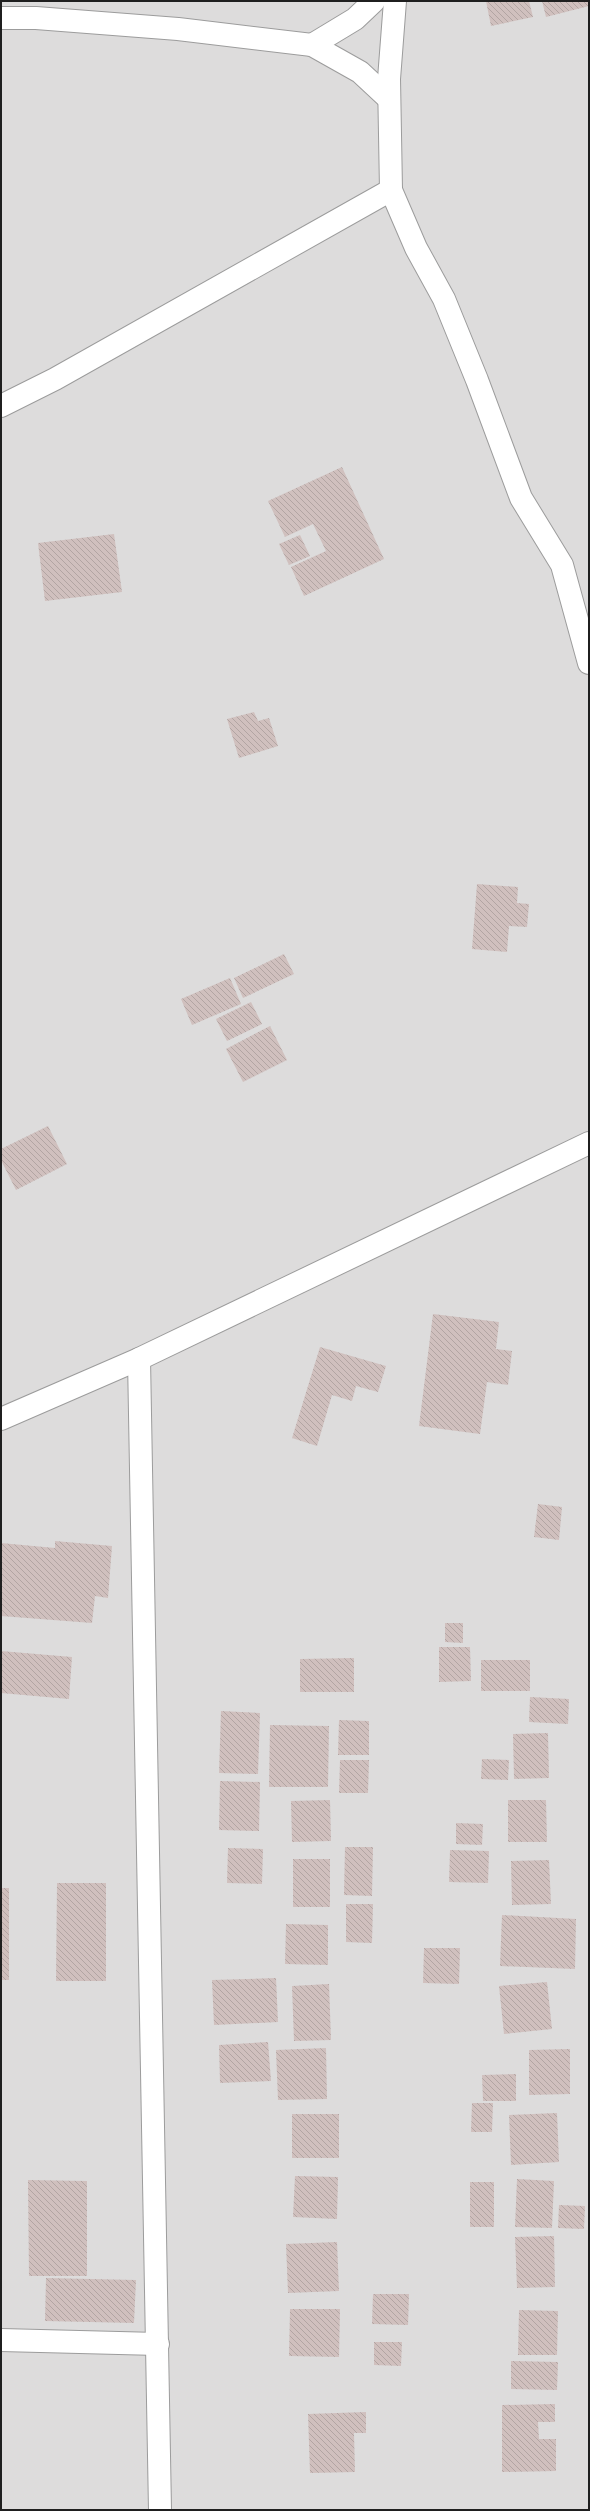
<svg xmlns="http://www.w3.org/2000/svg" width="590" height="2511" font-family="Quicksand,sans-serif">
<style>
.residential{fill:#dddcdc}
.building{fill:url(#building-back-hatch)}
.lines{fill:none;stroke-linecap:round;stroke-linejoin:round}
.minor-casing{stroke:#9c9c9c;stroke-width:24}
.minor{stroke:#fff;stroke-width:22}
</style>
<defs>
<pattern id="building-back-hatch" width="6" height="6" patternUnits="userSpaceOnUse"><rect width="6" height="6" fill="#d0c0be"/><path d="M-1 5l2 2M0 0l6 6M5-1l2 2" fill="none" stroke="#b2a5a3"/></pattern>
</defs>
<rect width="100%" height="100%" fill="#f0e9e4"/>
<rect class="residential" x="1" y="1" width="588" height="2509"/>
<g class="building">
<path d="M 486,1 L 529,1 L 533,17 L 491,26 Z"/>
<path d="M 542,1 L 589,1 L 589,6 L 546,17 Z"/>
<path d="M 342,467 L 384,559 L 304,596 L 291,567 L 326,551 L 313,524 L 285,537 L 268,501 Z"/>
<path d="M 114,534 L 122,592 L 45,601 L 38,543 Z"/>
<path d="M 300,535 L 310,556 L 289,565 L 279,544 Z"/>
<path d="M 254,712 L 258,721 L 269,718 L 278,746 L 239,758 L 227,719 Z"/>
<path d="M 477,884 L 518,887 L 517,903 L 529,904 L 527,927 L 509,926 L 507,952 L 472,949 Z"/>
<path d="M 284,954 L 294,974 L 243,998 L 234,978 Z"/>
<path d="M 230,978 L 241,1004 L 192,1025 L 181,999 Z"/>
<path d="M 251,1002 L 262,1024 L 227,1041 L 216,1019 Z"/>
<path d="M 270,1026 L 287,1060 L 243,1082 L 226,1049 Z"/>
<path d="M 48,1126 L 67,1164 L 16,1190 L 1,1160 L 1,1149 Z"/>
<path d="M 433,1314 L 499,1322 L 496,1349 L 512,1351 L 508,1385 L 487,1382 L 480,1434 L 419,1426 Z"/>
<path d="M 320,1347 L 386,1366 L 378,1392 L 356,1386 L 352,1401 L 332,1395 L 317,1446 L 292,1438 Z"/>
<path d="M 538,1504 L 562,1507 L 559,1540 L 534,1537 Z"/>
<path d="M 55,1541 L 112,1546 L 108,1598 L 95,1596 L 92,1623 L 1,1616 L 1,1543 L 55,1548 Z"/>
<path d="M 445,1623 L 463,1623 L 463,1643 L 445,1642 Z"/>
<path d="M 439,1647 L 470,1647 L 471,1681 L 439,1682 Z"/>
<path d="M 1,1651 L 72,1657 L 69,1699 L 1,1693 Z"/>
<path d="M 354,1658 L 354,1692 L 300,1692 L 300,1659 Z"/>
<rect x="481" y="1660" width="49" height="31"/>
<path d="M 530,1697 L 569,1699 L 568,1724 L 529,1722 Z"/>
<path d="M 221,1711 L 260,1713 L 258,1774 L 219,1773 Z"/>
<path d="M 339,1720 L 369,1721 L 369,1755 L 338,1755 Z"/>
<path d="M 270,1725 L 329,1726 L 328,1787 L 269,1787 Z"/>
<path d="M 548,1733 L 549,1778 L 514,1779 L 513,1734 Z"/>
<path d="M 482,1759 L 509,1760 L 508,1780 L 481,1779 Z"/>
<path d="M 340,1760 L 369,1760 L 368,1793 L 339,1793 Z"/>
<path d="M 220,1781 L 260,1782 L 259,1831 L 219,1830 Z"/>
<path d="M 330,1800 L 331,1841 L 292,1842 L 291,1801 Z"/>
<path d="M 508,1800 L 546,1800 L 547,1842 L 508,1842 Z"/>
<path d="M 456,1823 L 483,1824 L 482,1845 L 456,1844 Z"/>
<path d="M 345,1847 L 373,1847 L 372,1896 L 344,1895 Z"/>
<path d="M 228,1848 L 263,1849 L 262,1884 L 227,1883 Z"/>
<path d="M 450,1850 L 489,1851 L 488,1883 L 449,1882 Z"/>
<rect x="293" y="1859" width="37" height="48"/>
<path d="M 549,1860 L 551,1904 L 512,1905 L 511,1861 Z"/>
<path d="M 57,1883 L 106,1883 L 106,1981 L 56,1981 Z"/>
<rect x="1" y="1888" width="8" height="92"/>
<path d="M 346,1904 L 373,1904 L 372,1943 L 346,1942 Z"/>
<path d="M 502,1915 L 576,1919 L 575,1969 L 500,1966 Z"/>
<path d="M 286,1924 L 328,1925 L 328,1965 L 285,1964 Z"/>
<path d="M 424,1948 L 460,1948 L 459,1984 L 423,1983 Z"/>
<path d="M 276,1978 L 278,2022 L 214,2025 L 212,1980 Z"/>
<path d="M 547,1982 L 552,2029 L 504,2034 L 499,1986 Z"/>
<path d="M 329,1984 L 331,2040 L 294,2041 L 292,1986 Z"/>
<path d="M 268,2042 L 271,2081 L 220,2083 L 219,2045 Z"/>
<path d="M 326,2048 L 327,2099 L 278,2100 L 276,2050 Z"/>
<path d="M 570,2049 L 570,2094 L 529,2095 L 529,2050 Z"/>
<path d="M 516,2074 L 516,2101 L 483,2101 L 482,2075 Z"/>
<path d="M 472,2103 L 493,2103 L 492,2132 L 471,2132 Z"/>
<path d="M 557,2113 L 559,2162 L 511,2165 L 509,2115 Z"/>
<rect x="292" y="2114" width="47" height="44"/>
<path d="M 295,2176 L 338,2177 L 337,2219 L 293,2217 Z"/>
<path d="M 517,2179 L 554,2181 L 552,2228 L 515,2227 Z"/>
<path d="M 28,2180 L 87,2181 L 87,2276 L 29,2276 Z"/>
<rect x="470" y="2182" width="24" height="45"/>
<path d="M 559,2205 L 585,2206 L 584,2229 L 558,2228 Z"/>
<path d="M 554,2236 L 555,2287 L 517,2288 L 515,2237 Z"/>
<path d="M 337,2242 L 339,2291 L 288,2293 L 286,2244 Z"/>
<path d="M 46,2278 L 136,2280 L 134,2323 L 45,2321 Z"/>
<path d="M 373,2294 L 409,2294 L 408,2325 L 372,2324 Z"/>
<path d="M 290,2309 L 340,2309 L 339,2357 L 289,2356 Z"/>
<path d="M 519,2310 L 558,2311 L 557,2355 L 518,2355 Z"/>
<path d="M 374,2342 L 402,2342 L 401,2366 L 374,2365 Z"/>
<path d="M 511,2361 L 558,2362 L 557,2390 L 511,2389 Z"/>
<path d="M 555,2404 L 555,2422 L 538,2422 L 539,2439 L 556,2439 L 556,2471 L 502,2472 L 502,2405 Z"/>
<path d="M 366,2412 L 366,2433 L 354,2433 L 355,2472 L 310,2473 L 308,2414 Z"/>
</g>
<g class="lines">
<g class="minor-casing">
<g id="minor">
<path d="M 395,1 L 389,79 L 391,190 L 416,248 L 444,299 L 477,380 L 521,498 L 562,565 L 589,663"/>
<path d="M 1,18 L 36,18 L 178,29 L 312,45 L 360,72 L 389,99"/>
<path d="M 312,45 L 355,19 L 374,1"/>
<path d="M 1,406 L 55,379 L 391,190"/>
<path d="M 139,1359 L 160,2510"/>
<path d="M 1,1419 L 139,1359 L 589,1143"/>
<path d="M 1,2340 L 158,2344"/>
</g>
</g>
<use href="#minor" class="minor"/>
</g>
<rect width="590" height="2511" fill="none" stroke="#1f1f1f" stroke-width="4"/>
</svg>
